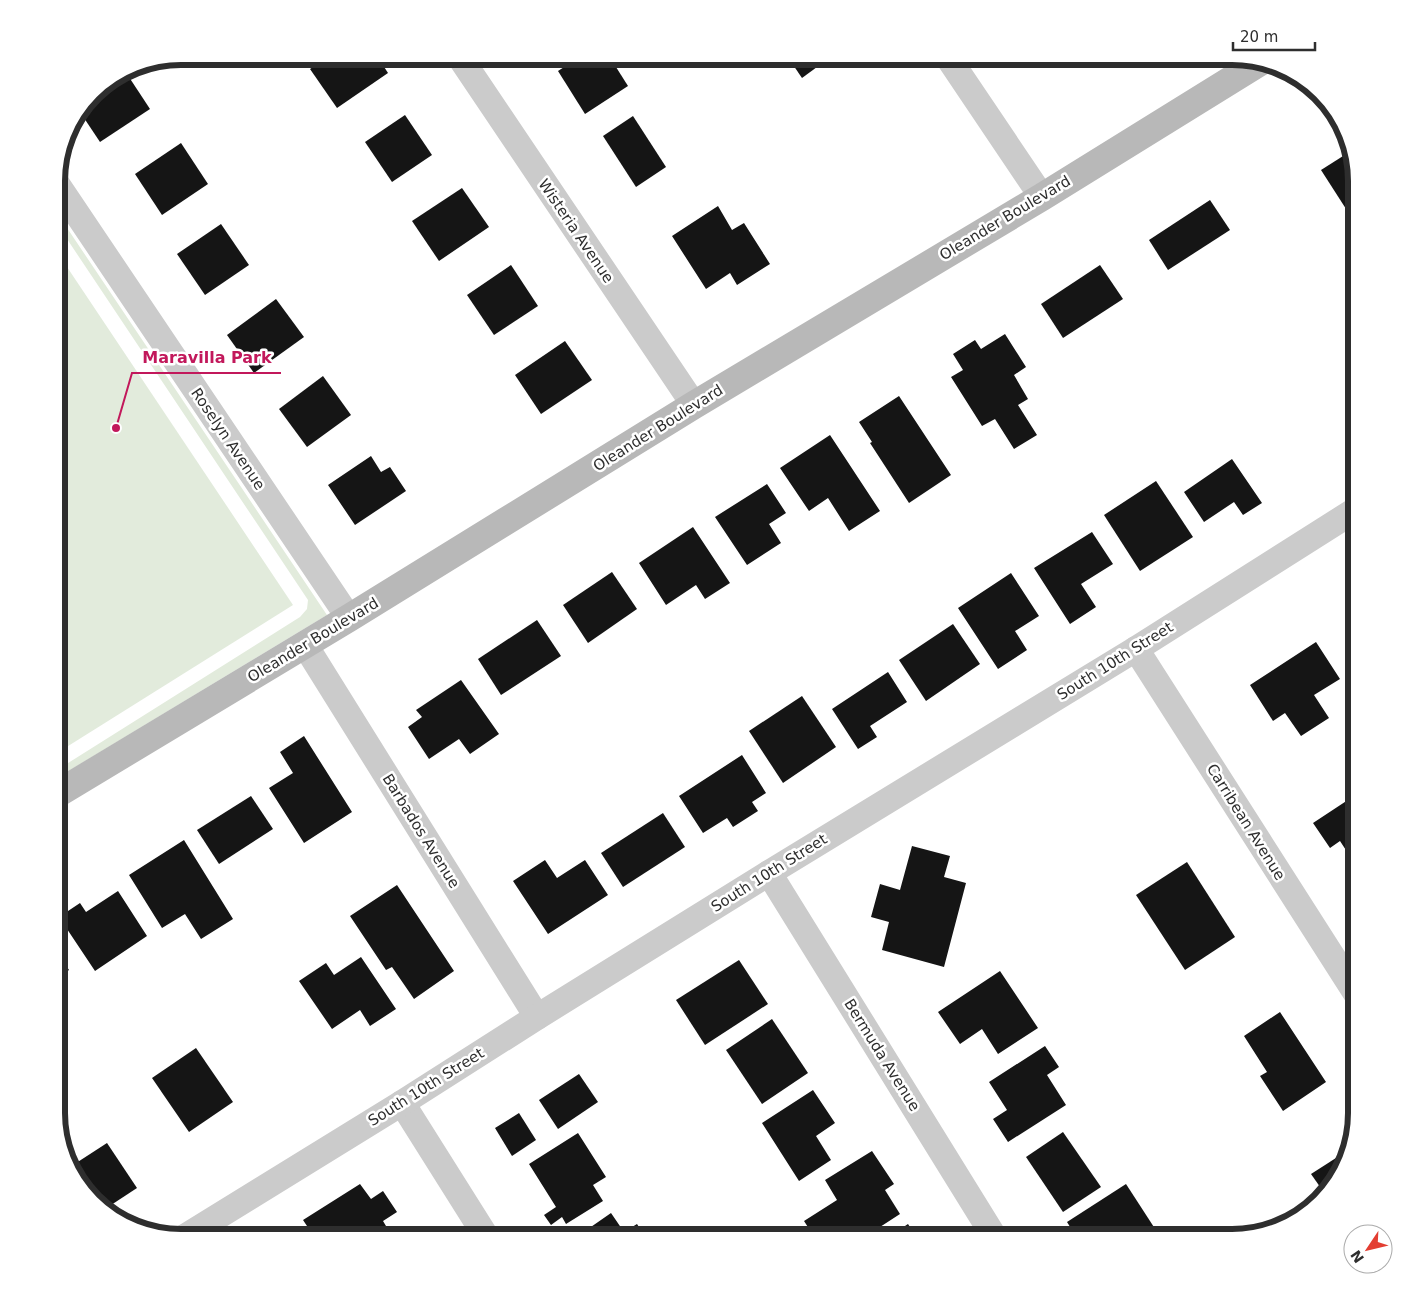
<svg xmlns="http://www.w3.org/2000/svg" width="1413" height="1294" font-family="'DejaVu Sans',sans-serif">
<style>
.green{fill:#e2ebdc}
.building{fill:#151515}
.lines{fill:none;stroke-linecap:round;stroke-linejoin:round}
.street{stroke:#cbcbcb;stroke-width:26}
.secondary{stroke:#b8b8b8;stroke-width:28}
.labels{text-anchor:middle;stroke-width:5;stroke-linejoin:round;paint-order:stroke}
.street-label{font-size:15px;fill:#2e2e2e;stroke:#fff}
.rim{fill:none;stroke:#2e2e2e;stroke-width:6}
.leader{fill:none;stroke:#c2185b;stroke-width:2}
.callout-dot{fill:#c2185b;stroke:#fff;stroke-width:2}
.callout-label{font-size:16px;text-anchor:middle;font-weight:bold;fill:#c2185b;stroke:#fff;stroke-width:5;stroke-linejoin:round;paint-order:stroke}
</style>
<rect width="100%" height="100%" fill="#fff"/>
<g class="green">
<path d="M 57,213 L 327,615 L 57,778 L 57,770 L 300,617 L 307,609 L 308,600 L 57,224 Z"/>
<path d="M 57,252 L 293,605 L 57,753 Z"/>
</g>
<g class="building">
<path d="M 329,56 L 377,56 L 388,73 L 337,108 L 310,69 Z"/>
<path d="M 581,56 L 609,56 L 628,86 L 585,114 L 558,71 Z"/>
<path d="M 787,56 L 832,56 L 802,78 Z"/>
<path d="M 125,71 L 150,109 L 100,142 L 80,112 L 99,87 Z"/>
<path d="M 405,115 L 432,155 L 392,182 L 365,142 Z"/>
<path d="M 633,116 L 666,167 L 636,187 L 603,136 Z"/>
<path d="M 181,143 L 208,184 L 162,215 L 135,174 Z"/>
<path d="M 1351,151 L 1356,174 L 1357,226 L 1321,170 Z"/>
<path d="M 462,188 L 489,227 L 439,261 L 412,221 Z"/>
<path d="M 1210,200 L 1230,230 L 1168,270 L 1149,240 Z"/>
<path d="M 718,206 L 732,230 L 744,223 L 770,264 L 737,285 L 730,273 L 706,289 L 672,236 Z"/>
<path d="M 221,224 L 249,265 L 205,295 L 177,254 Z"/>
<path d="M 511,265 L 538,306 L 494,335 L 467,295 Z"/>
<path d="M 1100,265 L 1123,299 L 1063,338 L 1041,304 Z"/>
<path d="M 276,299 L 304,337 L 254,373 L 227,335 Z"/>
<path d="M 1005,334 L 1026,367 L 1014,375 L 1028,399 L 1018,405 L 1037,435 L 1014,449 L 995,419 L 982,426 L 951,377 L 963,370 L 953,354 L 975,340 L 981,349 Z"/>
<path d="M 565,341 L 592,380 L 541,414 L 515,375 Z"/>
<path d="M 323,376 L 351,415 L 307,447 L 279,409 Z"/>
<path d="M 899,396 L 951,475 L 909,503 L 870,443 L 872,442 L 859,422 Z"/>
<path d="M 830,435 L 880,511 L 849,531 L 828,498 L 809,511 L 780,468 Z"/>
<path d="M 371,456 L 381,472 L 390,467 L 406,491 L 355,525 L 328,485 Z"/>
<path d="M 1232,459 L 1262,503 L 1243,515 L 1234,502 L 1204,522 L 1184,492 Z"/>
<path d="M 1156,481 L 1193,537 L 1140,571 L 1104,515 Z"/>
<path d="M 767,484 L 786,513 L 769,524 L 781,543 L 747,565 L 715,517 Z"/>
<path d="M 693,527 L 730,583 L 705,599 L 696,585 L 666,605 L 639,563 Z"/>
<path d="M 1092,532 L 1113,564 L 1081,584 L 1096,607 L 1070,624 L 1034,568 Z"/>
<path d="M 612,572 L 637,609 L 588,643 L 563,605 Z"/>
<path d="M 1011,573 L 1039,616 L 1015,631 L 1027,650 L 998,669 L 958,608 Z"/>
<path d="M 537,620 L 561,656 L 501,695 L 478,659 Z"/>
<path d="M 953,624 L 980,664 L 926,701 L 899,660 Z"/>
<path d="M 1316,642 L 1340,679 L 1314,695 L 1329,718 L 1301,736 L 1285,713 L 1273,721 L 1250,685 Z"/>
<path d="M 888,672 L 907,702 L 870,726 L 877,737 L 858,749 L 832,709 Z"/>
<path d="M 461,680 L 499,734 L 470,754 L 459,739 L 429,759 L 408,727 L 422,717 L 416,710 Z"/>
<path d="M 802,696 L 836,747 L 783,783 L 749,731 Z"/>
<path d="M 304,736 L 352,812 L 304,843 L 269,788 L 293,773 L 280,752 Z"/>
<path d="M 742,755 L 766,793 L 752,802 L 758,811 L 733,827 L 727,818 L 703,833 L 679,796 Z"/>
<path d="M 1357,794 L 1357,867 L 1340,841 L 1330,848 L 1313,823 Z"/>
<path d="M 251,796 L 273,829 L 219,864 L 197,830 Z"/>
<path d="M 663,813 L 685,847 L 623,887 L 601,853 Z"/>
<path d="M 184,840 L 233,919 L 201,939 L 185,914 L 162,928 L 129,875 Z"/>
<path d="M 912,846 L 950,856 L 944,877 L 966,883 L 944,967 L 882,950 L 889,922 L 871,917 L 880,884 L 900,890 Z"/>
<path d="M 545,860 L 557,878 L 585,860 L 608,895 L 548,934 L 513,881 Z"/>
<path d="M 1187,862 L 1235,937 L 1185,970 L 1136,895 Z"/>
<path d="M 397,885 L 454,971 L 414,999 L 392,967 L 386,970 L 350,916 Z"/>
<path d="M 118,891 L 147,936 L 95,971 L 59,917 L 80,903 L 86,912 Z"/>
<path d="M 57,952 L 69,970 L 57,978 Z"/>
<path d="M 361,957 L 396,1009 L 370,1026 L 360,1010 L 332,1029 L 299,981 L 326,963 L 334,975 Z"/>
<path d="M 739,960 L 768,1004 L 705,1045 L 676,1000 Z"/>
<path d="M 1000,971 L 1038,1028 L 998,1054 L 982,1029 L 960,1044 L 938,1012 Z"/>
<path d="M 1280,1012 L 1326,1082 L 1283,1111 L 1260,1076 L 1267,1072 L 1244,1036 Z"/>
<path d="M 772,1019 L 808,1073 L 762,1104 L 726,1050 Z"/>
<path d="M 1045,1046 L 1059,1067 L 1047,1075 L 1066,1105 L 1008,1142 L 993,1119 L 1007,1110 L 989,1082 Z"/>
<path d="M 196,1048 L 233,1102 L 189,1132 L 152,1078 Z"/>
<path d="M 579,1074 L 598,1102 L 558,1129 L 539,1100 Z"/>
<path d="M 813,1090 L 835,1123 L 816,1136 L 831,1160 L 799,1181 L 762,1123 Z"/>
<path d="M 519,1113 L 536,1140 L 512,1156 L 495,1128 Z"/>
<path d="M 1063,1132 L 1101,1187 L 1063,1212 L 1026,1157 Z"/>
<path d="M 578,1133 L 606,1177 L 593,1185 L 603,1201 L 566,1224 L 562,1217 L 551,1225 L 544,1215 L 556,1207 L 529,1164 Z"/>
<path d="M 107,1143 L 137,1188 L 105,1209 L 93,1201 L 70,1167 Z"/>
<path d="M 1350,1149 L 1347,1161 L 1325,1194 L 1311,1174 Z"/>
<path d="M 872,1151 L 894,1184 L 885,1190 L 900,1214 L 863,1238 L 815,1238 L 804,1221 L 837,1200 L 825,1180 Z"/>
<path d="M 360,1184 L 371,1199 L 383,1191 L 397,1212 L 383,1221 L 392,1236 L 390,1238 L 315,1238 L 303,1220 Z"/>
<path d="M 1126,1184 L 1161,1238 L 1077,1238 L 1067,1222 Z"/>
<path d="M 611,1213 L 624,1232 L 637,1224 L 646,1238 L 575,1238 Z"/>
<path d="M 908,1224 L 917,1238 L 887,1238 Z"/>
</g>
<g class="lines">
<g class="street">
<path d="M 459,56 L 694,405"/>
<path d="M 947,56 L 1042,197"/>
<path d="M 57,184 L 349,618"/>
<path d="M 305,645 L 537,1017"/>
<path d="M 1136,649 L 1357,995"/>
<path d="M 769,873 L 995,1238"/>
<path d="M 402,1103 L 487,1238"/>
<path d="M 183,1238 L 402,1103 L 537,1017 L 769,873 L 1136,649 L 1357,509"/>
</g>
<path class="secondary" d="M 57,794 L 349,618 L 694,405 L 1042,197 L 1260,62"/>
</g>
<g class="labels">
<g class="street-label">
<text transform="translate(1005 218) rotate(-31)" y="5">Oleander Boulevard</text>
<text transform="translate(576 231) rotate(56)" y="5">Wisteria Avenue</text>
<text transform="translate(658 428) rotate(-32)" y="5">Oleander Boulevard</text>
<text transform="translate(228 439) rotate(56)" y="5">Roselyn Avenue</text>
<text transform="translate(313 640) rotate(-31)" y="5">Oleander Boulevard</text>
<text transform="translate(1115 661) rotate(-32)" y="5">South 10th Street</text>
<text transform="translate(1246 822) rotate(58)" y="5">Carribean Avenue</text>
<text transform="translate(421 831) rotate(58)" y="5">Barbados Avenue</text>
<text transform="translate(769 873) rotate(-32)" y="5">South 10th Street</text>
<text transform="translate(882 1055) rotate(58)" y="5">Bermuda Avenue</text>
<text transform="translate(426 1087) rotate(-32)" y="5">South 10th Street</text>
</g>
</g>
<path d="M0 0H1413V1294H0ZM181 65H1232A116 116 0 0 1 1348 181V1113A116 116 0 0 1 1232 1229H181A116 116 0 0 1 65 1113V181A116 116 0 0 1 181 65Z" fill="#fff" fill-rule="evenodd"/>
<path class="rim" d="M181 65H1232A116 116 0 0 1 1348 181V1113A116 116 0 0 1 1232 1229H181A116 116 0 0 1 65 1113V181A116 116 0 0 1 181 65Z"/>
<path class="leader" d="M116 428L132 373H281"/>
<circle class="callout-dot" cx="116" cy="428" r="5"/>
<g class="callout-label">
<text x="207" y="363">Maravilla Park</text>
</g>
<g transform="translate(1368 1249) rotate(235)"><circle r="24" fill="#ffffff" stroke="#ababab"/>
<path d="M0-4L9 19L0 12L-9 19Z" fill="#e33e32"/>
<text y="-8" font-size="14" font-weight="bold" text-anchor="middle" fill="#2e2e2e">N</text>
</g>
<path d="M1233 42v8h82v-8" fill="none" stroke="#2e2e2e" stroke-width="2.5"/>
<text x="1240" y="42" font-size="15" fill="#2e2e2e" stroke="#ffffff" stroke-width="4" paint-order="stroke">20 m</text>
</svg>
